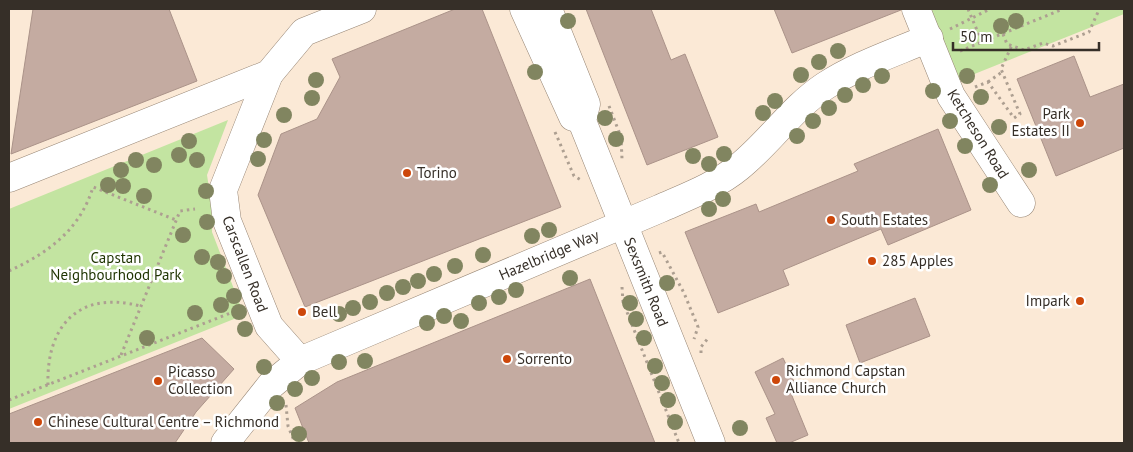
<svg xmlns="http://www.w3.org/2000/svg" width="1133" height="452" font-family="'PT Sans',sans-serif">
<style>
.green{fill:#c3e4a1}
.building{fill:#c4aba1;stroke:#ab9389}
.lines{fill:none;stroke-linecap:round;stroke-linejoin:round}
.minor-casing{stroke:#978675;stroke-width:29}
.path{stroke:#ad9f91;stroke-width:3;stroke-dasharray:2.5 4;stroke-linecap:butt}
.minor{stroke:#fff;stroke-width:28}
.tree{fill:#818560}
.poi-dot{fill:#cd470a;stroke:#fff;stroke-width:2}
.labels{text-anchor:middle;stroke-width:5;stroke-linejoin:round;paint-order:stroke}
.poi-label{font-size:15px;fill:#362f28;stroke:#fff;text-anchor:start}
.street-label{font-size:15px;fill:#362f28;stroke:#fff}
.park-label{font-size:15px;fill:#1e3300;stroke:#fff}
</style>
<rect width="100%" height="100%" fill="#fbe9d6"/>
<g class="green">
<path d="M 928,9 L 1124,9 L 1124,14 L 957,81 Z"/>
<path d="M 228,120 L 207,175 C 210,194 213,212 212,232 L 244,315 L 9,409 L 9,209 Z"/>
</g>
<g class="building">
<path d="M 33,9 L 169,9 L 197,81 L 11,154 Z"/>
<path d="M 455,9 L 482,9 L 561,207 L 305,307 L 258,195 L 281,134 L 317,119 L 340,77 L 332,59 Z"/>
<path d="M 586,9 L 651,9 L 671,60 L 685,54 L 718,137 L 647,165 Z"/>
<path d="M 774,9 L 900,9 L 901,10 L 792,53 Z"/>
<path d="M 1074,56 L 1090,97 L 1124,84 L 1124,148 L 1056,176 L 1017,79 Z"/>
<path d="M 938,129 L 971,210 L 888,245 L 881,229 L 783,270 L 789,285 L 718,313 L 685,232 L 756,204 L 759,212 L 858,171 L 854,164 Z"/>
<path d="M 590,279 L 655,443 L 309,443 L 295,408 L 337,382 Z"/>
<path d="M 915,298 L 930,336 L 860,363 L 846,325 Z"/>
<path d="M 202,338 L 234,369 L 196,412 L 175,443 L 9,443 L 9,414 Z"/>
<path d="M 783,358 L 797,388 L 790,391 L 808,435 L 789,443 L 777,443 L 766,418 L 775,414 L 755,372 Z"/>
</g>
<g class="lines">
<g class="minor-casing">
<g id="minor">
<path d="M 524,9 L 573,117"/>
<path d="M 548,9 L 586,104 L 582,121 L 711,443"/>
<path d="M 916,9 L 951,96 L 1021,203"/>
<path d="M 269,74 L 223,190 L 227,221 L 269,326 L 300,361"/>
<path d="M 9,178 L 269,74 L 304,32 L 362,9"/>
<path d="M 225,443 L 271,385 L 300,361 L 659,209 C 686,197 716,186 739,167 C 770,142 792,108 825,86 C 857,65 894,53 929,38"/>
</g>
</g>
<g class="path">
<path d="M 968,9 L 982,42 L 1063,9"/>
<path d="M 950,29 L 990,9"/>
<path d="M 1003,34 L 1007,44 L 1024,50 L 1043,43 L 1053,46 L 1089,32 L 1098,12 L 1097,9"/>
<path d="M 960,51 L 982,42"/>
<path d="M 988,82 L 1002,72"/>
<path d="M 975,87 L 988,82 L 1014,118 L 1020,114 L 1001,69 L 1012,45"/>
<path d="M 609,106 L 621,137 L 622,159"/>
<path d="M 555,132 L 574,176 L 581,180"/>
<path d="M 659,253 L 662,252 L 684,293 L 698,327 L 694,339"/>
<path d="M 9,271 C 48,253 80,230 93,187 L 176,220"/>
<path d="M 622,287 L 623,302 L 679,443"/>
<path d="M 701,353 L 701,347 L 709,337"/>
<path d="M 121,355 L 180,211 L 195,209"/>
<path d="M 48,385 C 46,325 80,290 140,306"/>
<path d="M 9,400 L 233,312"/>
<path d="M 286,405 L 288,426 L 295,443"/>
</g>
<use href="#minor" class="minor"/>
</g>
<g class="tree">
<circle cx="568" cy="21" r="8"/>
<circle cx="1016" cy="21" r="8"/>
<circle cx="1001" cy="26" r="8"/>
<circle cx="838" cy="51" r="8"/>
<circle cx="819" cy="62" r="8"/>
<circle cx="535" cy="72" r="8"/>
<circle cx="801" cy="75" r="8"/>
<circle cx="882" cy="76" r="8"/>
<circle cx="967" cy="76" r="8"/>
<circle cx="316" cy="80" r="8"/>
<circle cx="863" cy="85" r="8"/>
<circle cx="933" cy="91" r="8"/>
<circle cx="845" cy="95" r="8"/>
<circle cx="981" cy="97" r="8"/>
<circle cx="312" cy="98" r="8"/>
<circle cx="775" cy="101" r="8"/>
<circle cx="829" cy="108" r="8"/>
<circle cx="763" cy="113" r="8"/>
<circle cx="284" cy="115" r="8"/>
<circle cx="605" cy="118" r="8"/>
<circle cx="813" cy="121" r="8"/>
<circle cx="950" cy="121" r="8"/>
<circle cx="999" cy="127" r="8"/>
<circle cx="797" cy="136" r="8"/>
<circle cx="616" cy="139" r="8"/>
<circle cx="264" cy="140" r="8"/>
<circle cx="189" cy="141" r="8"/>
<circle cx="965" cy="146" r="8"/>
<circle cx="724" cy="154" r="8"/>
<circle cx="179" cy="155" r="8"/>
<circle cx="693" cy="156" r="8"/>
<circle cx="258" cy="159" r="8"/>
<circle cx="136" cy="160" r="8"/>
<circle cx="197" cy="160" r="8"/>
<circle cx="709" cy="164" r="8"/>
<circle cx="154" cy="165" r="8"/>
<circle cx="121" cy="170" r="8"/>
<circle cx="1029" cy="170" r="8"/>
<circle cx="108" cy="185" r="8"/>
<circle cx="990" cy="185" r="8"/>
<circle cx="123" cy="186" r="8"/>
<circle cx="206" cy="191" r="8"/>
<circle cx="144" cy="196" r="8"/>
<circle cx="723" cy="199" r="8"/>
<circle cx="709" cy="209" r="8"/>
<circle cx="207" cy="222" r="8"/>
<circle cx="549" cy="230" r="8"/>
<circle cx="183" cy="235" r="8"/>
<circle cx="532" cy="236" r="8"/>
<circle cx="483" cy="255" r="8"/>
<circle cx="202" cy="257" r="8"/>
<circle cx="218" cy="262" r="8"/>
<circle cx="455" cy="266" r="8"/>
<circle cx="434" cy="274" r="8"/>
<circle cx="224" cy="276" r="8"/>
<circle cx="570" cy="278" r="8"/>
<circle cx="418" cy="281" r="8"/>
<circle cx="667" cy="283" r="8"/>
<circle cx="403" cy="287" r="8"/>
<circle cx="516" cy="290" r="8"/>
<circle cx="387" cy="293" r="8"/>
<circle cx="234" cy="296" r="8"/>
<circle cx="499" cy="297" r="8"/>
<circle cx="370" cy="302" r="8"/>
<circle cx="479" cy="303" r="8"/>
<circle cx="630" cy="303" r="8"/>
<circle cx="221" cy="305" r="8"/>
<circle cx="353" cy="308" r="8"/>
<circle cx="239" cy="312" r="8"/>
<circle cx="195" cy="313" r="8"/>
<circle cx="339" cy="314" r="8"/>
<circle cx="444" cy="316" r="8"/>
<circle cx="636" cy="319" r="8"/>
<circle cx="461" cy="321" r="8"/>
<circle cx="427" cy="323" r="8"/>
<circle cx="245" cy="329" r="8"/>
<circle cx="147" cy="338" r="8"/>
<circle cx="644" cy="338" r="8"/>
<circle cx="365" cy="361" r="8"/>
<circle cx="339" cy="362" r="8"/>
<circle cx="655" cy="366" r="8"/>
<circle cx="264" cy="367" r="8"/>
<circle cx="312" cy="378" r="8"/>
<circle cx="662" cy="383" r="8"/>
<circle cx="295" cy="389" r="8"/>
<circle cx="668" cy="400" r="8"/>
<circle cx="277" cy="403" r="8"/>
<circle cx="675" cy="422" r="8"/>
<circle cx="740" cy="428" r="8"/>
<circle cx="299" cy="434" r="8"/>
</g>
<g class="poi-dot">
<circle cx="1080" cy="123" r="5"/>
<circle cx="407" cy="173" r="5"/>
<circle cx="831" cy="220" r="5"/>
<circle cx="872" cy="261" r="5"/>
<circle cx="1080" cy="301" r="5"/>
<circle cx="302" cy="312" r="5"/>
<circle cx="507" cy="359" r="5"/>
<circle cx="776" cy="380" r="5"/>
<circle cx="158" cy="381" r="5"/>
<circle cx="38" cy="422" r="5"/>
</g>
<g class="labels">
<g class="poi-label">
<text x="1070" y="119" text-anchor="end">Park<tspan x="1070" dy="17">Estates II</tspan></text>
<text x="417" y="178">Torino</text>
<text x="841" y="225">South Estates</text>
<text x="882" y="266">285 Apples</text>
<text x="1070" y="306" text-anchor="end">Impark</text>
<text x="312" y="317">Bell</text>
<text x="517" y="364">Sorrento</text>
<text x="786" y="376">Richmond Capstan<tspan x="786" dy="17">Alliance Church</tspan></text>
<text x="168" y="377">Picasso<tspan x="168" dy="17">Collection</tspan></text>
<text x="48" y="427">Chinese Cultural Centre – Richmond</text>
</g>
<g class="street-label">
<text transform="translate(978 134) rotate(58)" y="5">Ketcheson Road</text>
<text transform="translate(549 255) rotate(-23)" y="5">Hazelbridge Way</text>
<text transform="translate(245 264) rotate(69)" y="5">Carscallen Road</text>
<text transform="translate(646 282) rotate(68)" y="5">Sexsmith Road</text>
</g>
<g class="park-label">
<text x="116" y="263">Capstan<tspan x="116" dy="17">Neighbourhood Park</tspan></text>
</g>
</g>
<rect width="1133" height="452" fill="none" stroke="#362f28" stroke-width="20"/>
<path d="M953 42v8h146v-8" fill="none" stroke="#362f28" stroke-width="2.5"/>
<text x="960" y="42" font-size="15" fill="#362f28" stroke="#ffffff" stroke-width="4" paint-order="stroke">50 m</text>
</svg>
